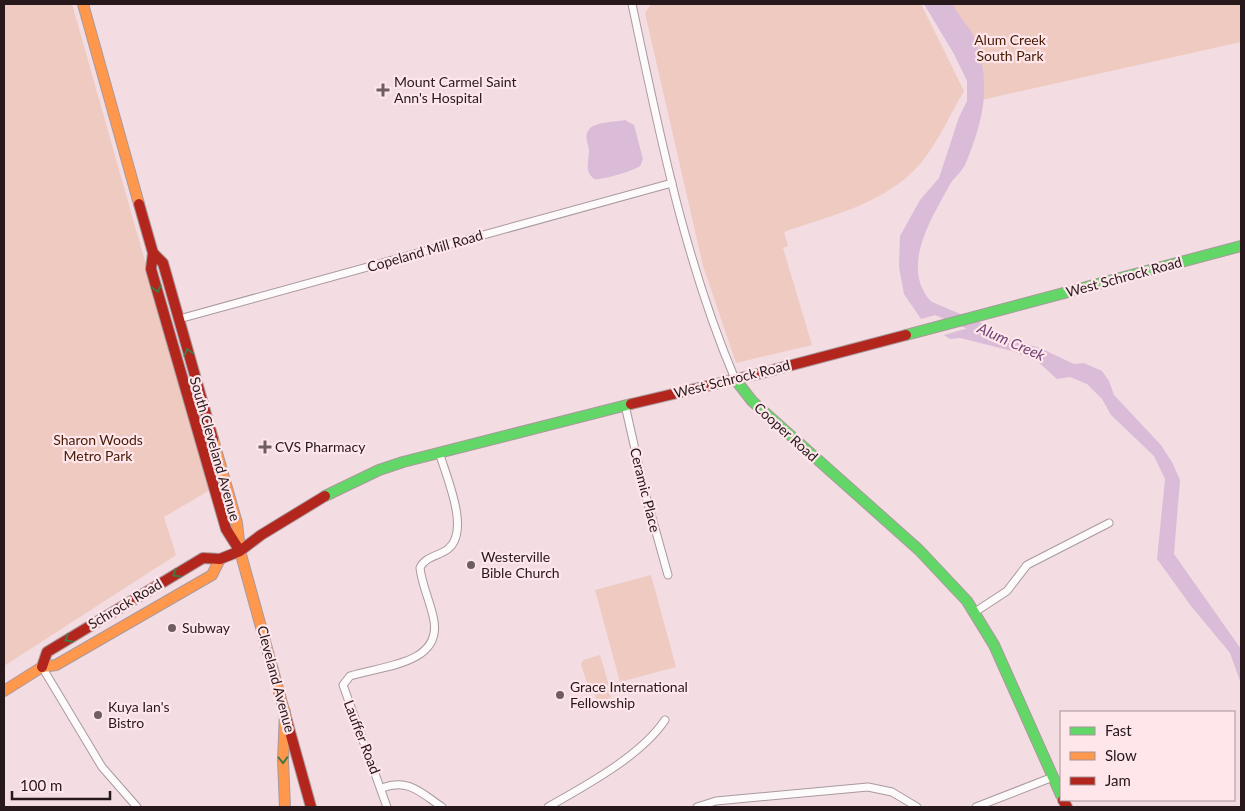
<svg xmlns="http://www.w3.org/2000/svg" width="1245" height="811" font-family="Lato,sans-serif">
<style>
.green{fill:#eecac1}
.water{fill:#dabcd8}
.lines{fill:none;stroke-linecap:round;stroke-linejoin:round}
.river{stroke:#dabcd8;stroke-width:11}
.street-casing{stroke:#a9999d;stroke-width:9}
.fast-casing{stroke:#a9999d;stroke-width:12}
.slow-casing{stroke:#a9999d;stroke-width:12}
.jam-casing{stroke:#a9999d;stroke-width:12}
.street{stroke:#fdfafb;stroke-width:7}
.fast{stroke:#63d668;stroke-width:10}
.slow{stroke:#ff974d;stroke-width:10}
.jam{stroke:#b3261e;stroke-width:10}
.oneway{stroke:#447742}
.poi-dot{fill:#6e5d61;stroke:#fee6eb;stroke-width:2}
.labels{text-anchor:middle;stroke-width:4.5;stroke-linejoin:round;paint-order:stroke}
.park-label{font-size:14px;fill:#471b04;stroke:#fee6eb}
.poi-label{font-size:14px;fill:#26181b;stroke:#fee6eb;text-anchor:start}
.street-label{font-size:14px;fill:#26181b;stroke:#fee6eb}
.water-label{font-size:15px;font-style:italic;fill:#6d4374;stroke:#fee6eb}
</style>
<rect width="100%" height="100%" fill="#f3dde2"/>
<g class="green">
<path d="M 4,4 L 72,4 L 210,490 L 164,517 L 176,555 L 4,666 Z"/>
<path d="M 651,4 L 921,4 L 964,91 C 951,113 936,146 920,164 C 885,204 832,215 784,232 L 788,246 L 783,248 L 812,345 L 736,363 L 703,266 L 645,13 Z"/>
<path d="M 935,4 L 1241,4 L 1241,42 L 977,101 Z"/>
<path d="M 651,575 L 676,667 L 620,682 L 595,590 Z"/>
<path d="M 600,655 L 609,685 L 592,690 L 589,689 L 581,664 L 583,660 Z"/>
<path d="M 608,687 L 611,698 L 597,702 L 594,691 Z"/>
</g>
<g class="water">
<path d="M 924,4 L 953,4 C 958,17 970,26 975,39 C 982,55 985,78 984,95 C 983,117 974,144 965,165 C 961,173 953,178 949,186 C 932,218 902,264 928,298 C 933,304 941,308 947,312 L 921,319 L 904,294 L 899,267 L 900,236 L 920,200 L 939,178 L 959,117 L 967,101 L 967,81 L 954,54 Z"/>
<path d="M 625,120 L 634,125 L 643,159 C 642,161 641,165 640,166 C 636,170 600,181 594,179 C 584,170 589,162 589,150 C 588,142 583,136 590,128 C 597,122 615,122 625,120 Z"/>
<path d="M 979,325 L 1010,339 L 1040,348 L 1074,364 L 1084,363 L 1102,371 L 1109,381 L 1114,395 L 1161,445 L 1173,464 L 1180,480 L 1174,554 L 1241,649 L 1241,684 L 1230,653 L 1191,606 L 1157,559 L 1165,479 L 1154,456 L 1111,415 L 1102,399 L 1087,384 L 1070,377 L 1057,379 L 1037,361 L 1012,351 L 960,338 L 950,339 L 944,335 Z"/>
</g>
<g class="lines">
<path class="river" d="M 930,307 L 986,331"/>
<g class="street-casing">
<g id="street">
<path d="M 632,4 C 659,131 684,259 735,379"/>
<path d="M 179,319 L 672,183"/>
<path d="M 625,405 L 644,489 L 668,575"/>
<path d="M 975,612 L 1007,591 L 1027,565 L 1109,523"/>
<path d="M 42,667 L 102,767 L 137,807"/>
<path d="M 382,788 C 409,778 421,793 442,807"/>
<path d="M 387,807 L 343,685 L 350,676 C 380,666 441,665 434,621 C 431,603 422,586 420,568 C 424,557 439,556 448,549 C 471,531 446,476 439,452"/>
<path d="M 548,807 C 585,786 641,756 665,720"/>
<path d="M 697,807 L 716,801 L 868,787 L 892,792 L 917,807"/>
<path d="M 976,807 L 1053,777"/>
</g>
</g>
<g class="fast-casing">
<g id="fast">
<path d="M 906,335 L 1241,246"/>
<path d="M 735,379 L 752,401 L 919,550 L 967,601 L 994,645 L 1061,795"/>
<path d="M 325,496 L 379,470 L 403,462 L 631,404"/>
</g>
</g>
<g class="slow-casing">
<g id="slow">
<path d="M 83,4 L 139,204"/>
<path d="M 213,439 L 237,523 L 240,551 L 287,721"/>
<path d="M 4,691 L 42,667 L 56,665 L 212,575 L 220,559"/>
<path d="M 285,712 L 283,760 L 285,807"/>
</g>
</g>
<g class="jam-casing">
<g id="jam">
<path d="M 139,204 L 153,253 L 151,269 L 226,529 L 238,548"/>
<path d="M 153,253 L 163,263 L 213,439"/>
<path d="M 631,404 L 762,373 L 906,335"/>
<path d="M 42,667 L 47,652 L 203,558 L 220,559 L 240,551 L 261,535 L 325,496"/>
<path d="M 287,721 L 311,807"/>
<path d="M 1063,800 L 1067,807"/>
</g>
</g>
<use href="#street" class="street"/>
<use href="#fast" class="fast"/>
<use href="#slow" class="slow"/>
<use href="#jam" class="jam"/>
</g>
<defs><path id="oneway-chevron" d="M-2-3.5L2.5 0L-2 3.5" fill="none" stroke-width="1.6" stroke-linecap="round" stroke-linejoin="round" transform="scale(1.25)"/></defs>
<g class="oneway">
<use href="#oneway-chevron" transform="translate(157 289) rotate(75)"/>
<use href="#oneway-chevron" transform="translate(188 352) rotate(-106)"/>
<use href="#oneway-chevron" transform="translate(176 574) rotate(149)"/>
<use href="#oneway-chevron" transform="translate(68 639) rotate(149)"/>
<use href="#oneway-chevron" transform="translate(283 760) rotate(89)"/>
</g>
<g class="poi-dot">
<path d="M380.5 82.5h5v5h5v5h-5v5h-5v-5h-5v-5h5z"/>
<path d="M262.5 439.5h5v5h5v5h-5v5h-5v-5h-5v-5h5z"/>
<circle cx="471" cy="565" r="5"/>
<circle cx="172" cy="628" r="5"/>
<circle cx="560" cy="695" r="5"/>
<circle cx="98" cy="715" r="5"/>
</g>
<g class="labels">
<g class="park-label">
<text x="1010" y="45">Alum Creek<tspan x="1010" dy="16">South Park</tspan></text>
<text x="98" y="445">Sharon Woods<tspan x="98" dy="16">Metro Park</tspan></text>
</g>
<g class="poi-label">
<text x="394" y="87">Mount Carmel Saint<tspan x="394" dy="16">Ann's Hospital</tspan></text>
<text x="275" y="452">CVS Pharmacy</text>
<text x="481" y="562">Westerville<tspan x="481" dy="16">Bible Church</tspan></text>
<text x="182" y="633">Subway</text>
<text x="570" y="692">Grace International<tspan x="570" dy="16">Fellowship</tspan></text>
<text x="108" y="712">Kuya Ian's<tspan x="108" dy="16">Bistro</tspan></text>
</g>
<g class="street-label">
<text transform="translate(425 251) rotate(-16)" y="5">Copeland Mill Road</text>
<text transform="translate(1124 277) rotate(-15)" y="5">West Schrock Road</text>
<text transform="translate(732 379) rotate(-14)" y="5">West Schrock Road</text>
<text transform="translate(786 432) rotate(42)" y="5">Cooper Road</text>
<text transform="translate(215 449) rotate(74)" y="5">South Cleveland Avenue</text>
<text transform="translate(645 490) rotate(76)" y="5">Ceramic Place</text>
<text transform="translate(125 604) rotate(-31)" y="5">Schrock Road</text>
<text transform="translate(276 679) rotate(75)" y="5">Cleveland Avenue</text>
<text transform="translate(362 737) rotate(69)" y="5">Lauffer Road</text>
</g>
<g class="water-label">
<text transform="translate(1011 342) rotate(24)" y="5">Alum Creek</text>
</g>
</g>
<rect width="1245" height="811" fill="none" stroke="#26181b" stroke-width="10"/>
<rect x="1060" y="711" width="175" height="90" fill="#fee6eb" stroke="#a89498"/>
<rect x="1070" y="727" width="25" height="8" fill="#63d668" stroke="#a89498"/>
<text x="1105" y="736" font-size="15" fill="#26181b">Fast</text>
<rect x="1070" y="752" width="25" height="8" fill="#ff974d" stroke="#a89498"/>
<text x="1105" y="761" font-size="15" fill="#26181b">Slow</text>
<rect x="1070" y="777" width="25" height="8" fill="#b3261e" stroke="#a89498"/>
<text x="1105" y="786" font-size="15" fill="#26181b">Jam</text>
<path d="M12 791v8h98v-8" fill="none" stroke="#26181b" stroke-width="2.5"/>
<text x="20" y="791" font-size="15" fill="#26181b" stroke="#fee6eb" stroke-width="4" paint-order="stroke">100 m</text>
</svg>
